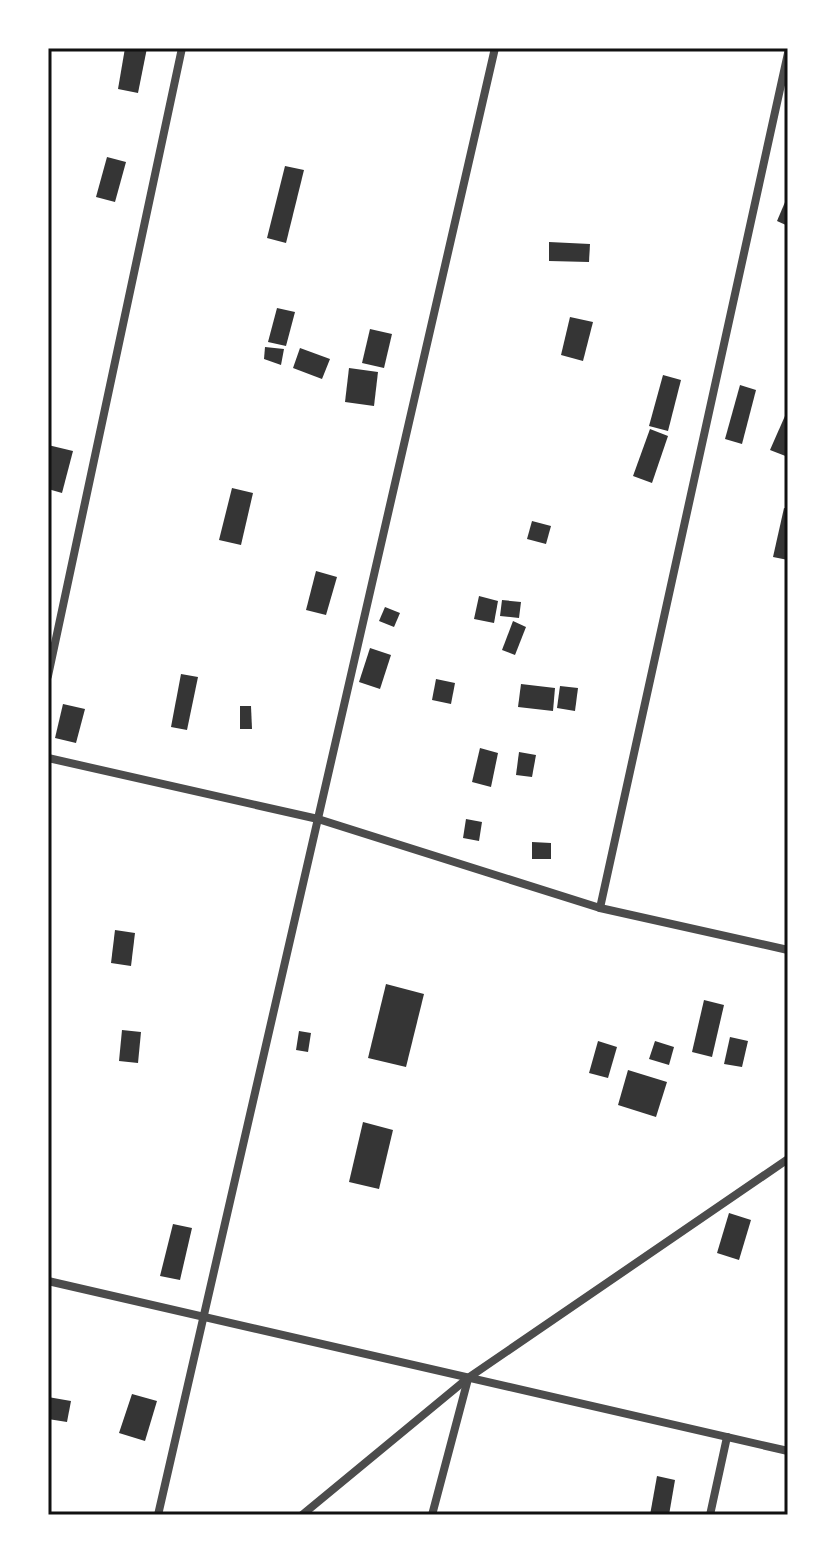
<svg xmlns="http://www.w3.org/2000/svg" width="836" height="1563" font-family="'Asap Condensed',sans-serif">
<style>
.building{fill:#353535}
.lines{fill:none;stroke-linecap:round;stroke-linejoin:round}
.minor{stroke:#4c4c4c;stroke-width:8}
.neatline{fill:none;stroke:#111;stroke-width:3}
</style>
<rect width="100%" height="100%" fill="#fff"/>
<g class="building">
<path d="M 125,48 L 147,48 L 138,93 L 118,89 Z"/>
<path d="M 107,157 L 126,162 L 115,202 L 96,197 Z"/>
<path d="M 285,166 L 304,170 L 286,243 L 267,238 Z"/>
<path d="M 788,195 L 788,226 L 777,221 Z"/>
<path d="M 549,242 L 590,244 L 589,262 L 549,261 Z"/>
<path d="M 277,308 L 295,312 L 286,346 L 268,342 Z"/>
<path d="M 570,317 L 593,322 L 583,361 L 561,355 Z"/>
<path d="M 370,329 L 392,334 L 384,368 L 362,363 Z"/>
<path d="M 265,347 L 284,349 L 281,365 L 264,359 Z"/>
<path d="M 300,348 L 330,359 L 322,379 L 293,368 Z"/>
<path d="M 349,368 L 378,372 L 374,406 L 345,402 Z"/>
<path d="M 663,375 L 681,380 L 668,431 L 649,426 Z"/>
<path d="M 740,385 L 756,390 L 742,444 L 725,439 Z"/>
<path d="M 788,409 L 788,457 L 770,450 Z"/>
<path d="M 650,429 L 668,436 L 652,483 L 633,476 Z"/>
<path d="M 48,445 L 73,451 L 62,493 L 48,489 Z"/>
<path d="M 232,488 L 253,493 L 241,545 L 219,540 Z"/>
<path d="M 784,508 L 788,509 L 788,560 L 773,557 Z"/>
<path d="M 532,521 L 551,526 L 546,544 L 527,539 Z"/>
<path d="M 316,571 L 337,577 L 326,615 L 306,610 Z"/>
<path d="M 479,596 L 498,601 L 494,623 L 474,619 Z"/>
<path d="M 502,600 L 521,602 L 519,618 L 500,616 Z"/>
<path d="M 385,607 L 400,613 L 394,627 L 379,621 Z"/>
<path d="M 513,621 L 526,627 L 515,655 L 502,650 Z"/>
<path d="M 370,648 L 391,655 L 380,689 L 359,682 Z"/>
<path d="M 181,674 L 198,677 L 187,730 L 171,727 Z"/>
<path d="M 436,679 L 455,683 L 451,704 L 432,700 Z"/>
<path d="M 521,684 L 555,688 L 553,711 L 518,707 Z"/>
<path d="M 560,686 L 578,688 L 575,711 L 557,708 Z"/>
<path d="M 63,704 L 85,709 L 76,743 L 55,738 Z"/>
<path d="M 240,706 L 251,706 L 252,729 L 240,729 Z"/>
<path d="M 480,748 L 498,753 L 491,787 L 472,782 Z"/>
<path d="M 519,752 L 536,755 L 532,777 L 516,775 Z"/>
<path d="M 466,819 L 482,822 L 479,841 L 463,838 Z"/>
<path d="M 532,842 L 551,843 L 551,859 L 532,859 Z"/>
<path d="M 115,930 L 135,933 L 131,966 L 111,963 Z"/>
<path d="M 386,984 L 424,994 L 406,1067 L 368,1058 Z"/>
<path d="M 704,1000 L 724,1005 L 712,1057 L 692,1052 Z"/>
<path d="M 122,1030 L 141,1032 L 138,1063 L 119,1061 Z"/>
<path d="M 299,1031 L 311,1033 L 308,1052 L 296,1050 Z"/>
<path d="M 730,1037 L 748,1041 L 742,1067 L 724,1064 Z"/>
<path d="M 598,1041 L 617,1047 L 608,1078 L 589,1073 Z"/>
<path d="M 655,1041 L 674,1047 L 669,1065 L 649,1059 Z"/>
<path d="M 628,1070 L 667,1082 L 656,1117 L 618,1105 Z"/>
<path d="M 363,1122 L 393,1130 L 379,1189 L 349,1182 Z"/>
<path d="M 729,1213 L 751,1220 L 739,1260 L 717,1253 Z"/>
<path d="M 173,1224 L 192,1228 L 180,1280 L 160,1276 Z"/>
<path d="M 132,1394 L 157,1401 L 145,1441 L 119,1433 Z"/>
<path d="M 48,1397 L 71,1401 L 67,1422 L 48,1419 Z"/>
<path d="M 657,1476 L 675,1480 L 669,1515 L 650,1515 Z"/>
</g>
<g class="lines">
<g class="minor">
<path d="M 48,676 L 182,48"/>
<path d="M 48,758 L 318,819 L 600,908 L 788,950"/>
<path d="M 600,908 L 788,53"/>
<path d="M 48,1281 L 788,1451"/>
<path d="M 158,1515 L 495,48"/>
<path d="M 302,1515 L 468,1378 L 788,1159"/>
<path d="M 432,1515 L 468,1379"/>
<path d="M 710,1515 L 727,1437"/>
</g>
</g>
<rect width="836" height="1563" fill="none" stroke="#ffffff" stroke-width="100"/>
<rect x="50" y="50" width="736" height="1463" class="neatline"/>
</svg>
